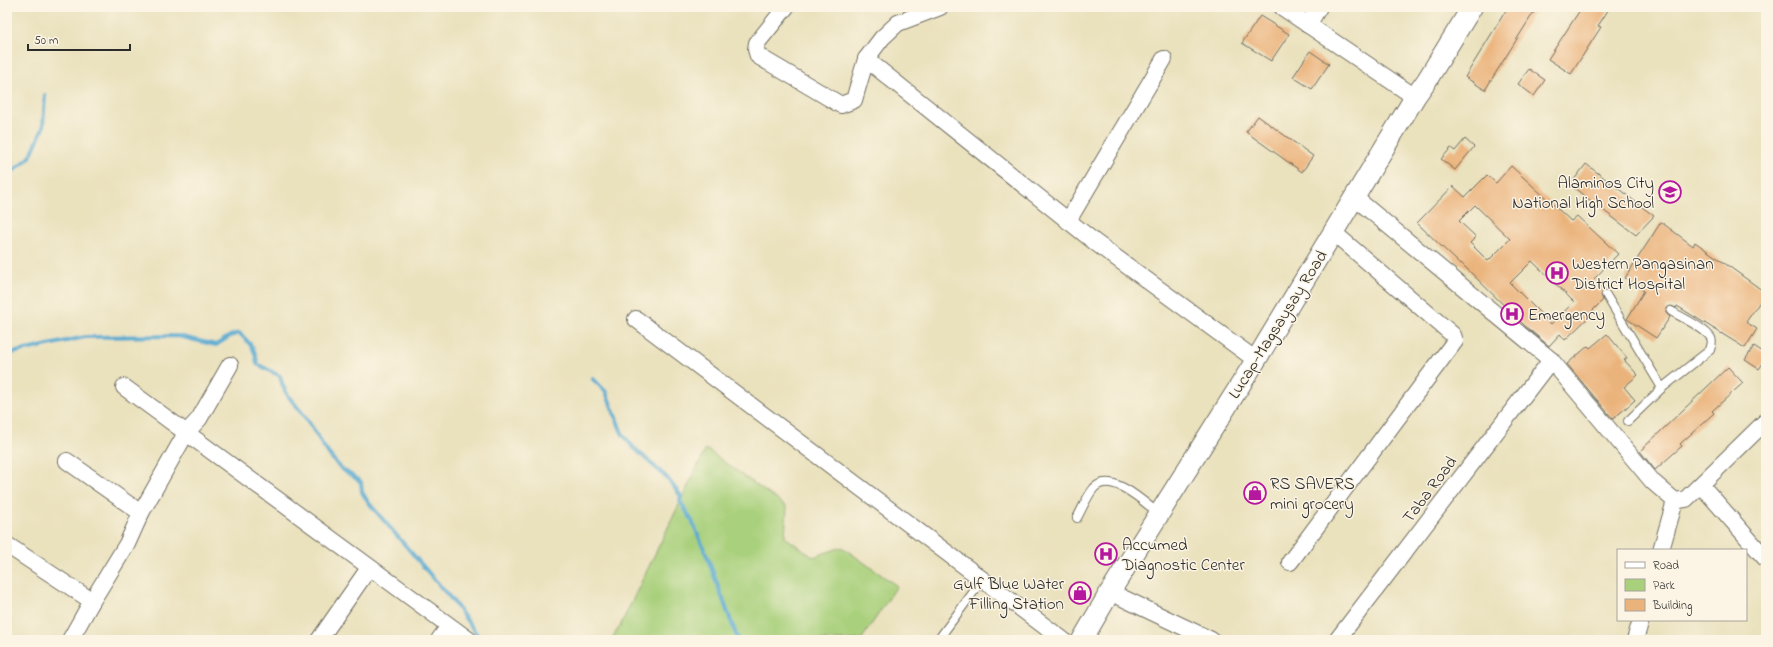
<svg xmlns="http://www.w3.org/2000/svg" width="1773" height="647" font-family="'Indie Flower',sans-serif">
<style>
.green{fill:#a9d07b;stroke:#6a7e53}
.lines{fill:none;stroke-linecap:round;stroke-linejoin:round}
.stream{stroke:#55a8d0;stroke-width:4}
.building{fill:#ebb37c;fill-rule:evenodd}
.service-casing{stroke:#6e6b5e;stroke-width:10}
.minor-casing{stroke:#6e6b5e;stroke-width:18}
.tertiary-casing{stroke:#6e6b5e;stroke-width:22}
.service{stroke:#fff;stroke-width:8}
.minor{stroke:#fff;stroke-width:16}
.tertiary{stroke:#fff;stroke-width:20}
.labels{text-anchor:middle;stroke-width:3;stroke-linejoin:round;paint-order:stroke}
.poi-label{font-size:17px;fill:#2b2b2b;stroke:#fcf5e5;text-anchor:start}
.street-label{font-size:17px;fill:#2b2b2b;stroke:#fcf5e5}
</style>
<rect width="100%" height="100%" fill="#fcf5e5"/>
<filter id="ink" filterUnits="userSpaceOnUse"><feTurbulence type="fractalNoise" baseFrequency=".025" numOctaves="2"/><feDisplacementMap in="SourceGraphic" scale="8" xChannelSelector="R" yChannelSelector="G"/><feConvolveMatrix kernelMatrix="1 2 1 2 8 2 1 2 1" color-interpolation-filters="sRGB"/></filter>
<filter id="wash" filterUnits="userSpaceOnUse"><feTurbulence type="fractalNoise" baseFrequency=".012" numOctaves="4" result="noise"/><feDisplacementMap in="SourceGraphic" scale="16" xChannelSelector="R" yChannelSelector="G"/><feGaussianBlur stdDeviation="0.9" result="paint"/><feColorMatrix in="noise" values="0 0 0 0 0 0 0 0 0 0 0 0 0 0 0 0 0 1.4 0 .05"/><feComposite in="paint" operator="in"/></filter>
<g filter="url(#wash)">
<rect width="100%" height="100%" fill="#eae1bd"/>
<path class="green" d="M 706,449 L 787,507 L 785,537 L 813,557 L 842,547 L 897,586 L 861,640 L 611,640 L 620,626 Z"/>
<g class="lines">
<g class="stream">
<path d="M 7,176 L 30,157 L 43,128 L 45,95"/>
<path d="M 7,354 L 85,337 L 178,336 L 216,345 L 230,336 L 239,333 C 250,343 256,349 257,364 L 280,376 C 285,399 296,402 307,420 C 319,437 327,456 343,470 C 349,474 356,478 361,482 L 362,492 L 368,502 L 452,600 L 481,640"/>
<path d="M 593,379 L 606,392 L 622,433 L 632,446 L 667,478 L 681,496 L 680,501 L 692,521 L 705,551 L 738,640"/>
</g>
</g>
<g id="blocks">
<g class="building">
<path d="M 1508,7 L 1537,7 L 1485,90 L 1465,77 Z"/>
<path d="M 1582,7 L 1610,7 L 1598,26 L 1601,27 L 1571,74 L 1548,59 Z"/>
<path d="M 1260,16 L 1289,34 L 1271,61 L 1242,43 Z"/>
<path d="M 1310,51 L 1329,64 L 1312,89 L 1293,77 Z"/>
<path d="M 1529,69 L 1545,80 L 1534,96 L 1518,84 Z"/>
<path d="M 1258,116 L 1313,156 L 1302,172 L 1246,132 Z"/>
<path d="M 1465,139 L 1474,147 L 1455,170 L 1441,159 L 1451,148 L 1455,151 Z"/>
<path d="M 1586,164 L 1654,216 L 1636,235 L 1570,185 Z"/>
<path d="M 1511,166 L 1571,221 L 1577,216 L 1618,254 L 1594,279 L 1605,290 L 1601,295 L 1603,300 L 1589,314 L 1590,316 L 1565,340 L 1560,334 L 1549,346 L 1525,326 L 1461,263 L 1460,264 L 1417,223 L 1453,186 L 1465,197 L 1487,175 L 1496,183 ZM 1475,205 L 1510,239 L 1488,261 L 1470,243 L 1476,237 L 1459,221 ZM 1532,261 L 1574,302 L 1551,324 L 1510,283 Z"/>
<path d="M 1661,222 L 1693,246 L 1695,242 L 1766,293 L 1746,322 L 1757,329 L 1745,348 L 1677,306 L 1676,308 L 1671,306 L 1666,308 L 1666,313 L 1670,317 L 1656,338 L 1627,319 L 1644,291 L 1625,278 Z"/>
<path d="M 1607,334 L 1627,358 L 1624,360 L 1638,375 L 1624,387 L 1635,400 L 1613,419 L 1567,364 L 1588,346 L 1590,348 Z"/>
<path d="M 1754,346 L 1766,354 L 1766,359 L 1759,369 L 1745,360 Z"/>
<path d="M 1728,367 L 1743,383 L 1712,411 L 1714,413 L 1680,444 L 1682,446 L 1655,470 L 1640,451 Z"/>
</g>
</g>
</g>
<g filter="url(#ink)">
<use href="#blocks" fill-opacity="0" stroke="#6e6b5e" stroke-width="1"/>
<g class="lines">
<g class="service-casing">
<g id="service">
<path d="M 1606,295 L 1662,388 L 1628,421"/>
<path d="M 1662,388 L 1710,350 C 1711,346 1713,342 1711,338 C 1705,328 1681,317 1671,311"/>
<path d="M 1077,518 C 1082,509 1087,496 1094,488 C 1111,470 1145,503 1159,514"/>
<path d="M 938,640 L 983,579"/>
</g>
</g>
<g class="minor-casing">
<g id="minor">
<path d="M 786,7 L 757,43 L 756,49 L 758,56 L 841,105 L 854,100 L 866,59 L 882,38 L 898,23 L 940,7"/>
<path d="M 1282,7 L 1415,97"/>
<path d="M 1308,25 L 1319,7"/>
<path d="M 866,59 L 1096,243 L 1256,360"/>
<path d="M 1354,197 L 1551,360 L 1653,482 L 1675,501 L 1686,499 L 1766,421"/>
<path d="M 1068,221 L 1164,59"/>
<path d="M 636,319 L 1063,640"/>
<path d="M 124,387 L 469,640"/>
<path d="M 67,461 L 141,513"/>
<path d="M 1701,485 L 1766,559"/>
<path d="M 7,545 L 92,601"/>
<path d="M 1661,550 L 1675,501"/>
<path d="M 1290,562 L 1455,341 L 1453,335 L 1333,232"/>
<path d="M 1110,592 L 1211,640"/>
<path d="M 70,640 L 92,601 L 127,544 L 141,513 L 186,433 L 199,419 L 230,365"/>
<path d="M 319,640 L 369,568"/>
<path d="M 439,640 L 449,626"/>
<path d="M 1337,640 L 1551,360"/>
<path d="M 1635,640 L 1641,620"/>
</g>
</g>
<g class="tertiary-casing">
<path id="tertiary" d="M 1082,640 L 1110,592 L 1256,360 L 1415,97 L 1427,80 L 1472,7"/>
</g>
<use href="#service" class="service"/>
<use href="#minor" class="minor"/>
<use href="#tertiary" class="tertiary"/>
</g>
</g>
<defs>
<g id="school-ring" transform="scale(1.15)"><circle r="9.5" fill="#fcf5e5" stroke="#b5179e" stroke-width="1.5"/><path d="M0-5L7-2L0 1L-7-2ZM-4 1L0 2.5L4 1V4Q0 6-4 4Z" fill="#b5179e"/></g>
<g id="hospital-ring" transform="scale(1.15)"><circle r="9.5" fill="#fcf5e5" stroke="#b5179e" stroke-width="1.5"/><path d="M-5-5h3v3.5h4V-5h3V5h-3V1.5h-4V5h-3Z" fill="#b5179e"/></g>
<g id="shop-ring" transform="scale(1.15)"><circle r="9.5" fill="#fcf5e5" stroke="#b5179e" stroke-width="1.5"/><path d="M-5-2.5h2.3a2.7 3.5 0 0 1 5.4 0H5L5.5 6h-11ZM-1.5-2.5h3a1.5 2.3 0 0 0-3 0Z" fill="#b5179e"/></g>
</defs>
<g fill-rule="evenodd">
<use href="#school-ring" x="1670" y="192"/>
<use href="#hospital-ring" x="1557" y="273"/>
<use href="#hospital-ring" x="1512" y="314"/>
<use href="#shop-ring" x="1255" y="493"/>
<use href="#hospital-ring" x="1106" y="554"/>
<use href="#shop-ring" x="1080" y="593"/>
</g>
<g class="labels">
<g class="poi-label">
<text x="1654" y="188" text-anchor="end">Alaminos City<tspan x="1654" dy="20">National High School</tspan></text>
<text x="1572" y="269">Western Pangasinan<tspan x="1572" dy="20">District Hospital</tspan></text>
<text x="1528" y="320">Emergency</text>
<text x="1270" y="489">RS SAVERS<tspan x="1270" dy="20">mini grocery</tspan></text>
<text x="1122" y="550">Accumed<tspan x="1122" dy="20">Diagnostic Center</tspan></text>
<text x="1064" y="589" text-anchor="end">Gulf Blue Water<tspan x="1064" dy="20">Filling Station</tspan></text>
</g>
<g class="street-label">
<text transform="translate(1277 324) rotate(-58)" y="6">Lucap-Magsaysay Road</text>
<text transform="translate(1429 489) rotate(-53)" y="6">Taba Road</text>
</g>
</g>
<rect width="1773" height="647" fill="none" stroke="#fcf5e5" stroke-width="24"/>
<rect x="1617" y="549" width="130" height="72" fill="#fcf5e5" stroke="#a8a49b"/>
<rect x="1625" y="562" width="20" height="6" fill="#ffffff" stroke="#a8a49b"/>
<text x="1653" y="569" font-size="12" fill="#2b2b2b">Road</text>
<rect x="1625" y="579" width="20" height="12" fill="#a9d07b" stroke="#a8a49b"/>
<text x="1653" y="589" font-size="12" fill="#2b2b2b">Park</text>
<rect x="1625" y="599" width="20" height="12" fill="#ebb37c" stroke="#a8a49b"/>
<text x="1653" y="609" font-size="12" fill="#2b2b2b">Building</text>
<path d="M28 44v6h102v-6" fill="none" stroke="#2b2b2b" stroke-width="2"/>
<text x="34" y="44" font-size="12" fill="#2b2b2b" stroke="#fcf5e5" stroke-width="3" paint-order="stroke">50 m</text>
</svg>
